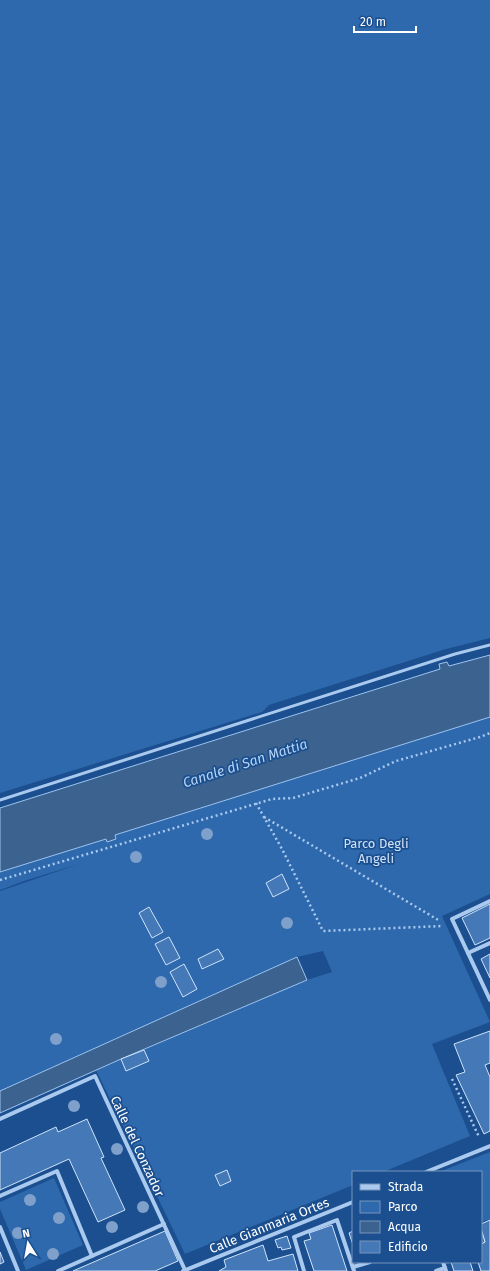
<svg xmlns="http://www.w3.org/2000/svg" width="490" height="1271" font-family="'Fira Sans',sans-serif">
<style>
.green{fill:#2e69ad}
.water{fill:#3c6290;stroke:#9cc4f0}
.building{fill:#4478b7;stroke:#cfe3fa}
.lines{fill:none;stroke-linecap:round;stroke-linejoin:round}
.path{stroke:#a9c9ee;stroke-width:2.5;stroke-dasharray:2 3;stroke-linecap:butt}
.lane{stroke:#a9c9ee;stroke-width:3}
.street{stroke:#a9c9ee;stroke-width:4}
.tree{fill:#7ea0ca}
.labels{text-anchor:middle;stroke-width:3.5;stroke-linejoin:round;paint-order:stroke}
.park-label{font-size:13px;fill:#cfe3fa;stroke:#1b4f8f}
.street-label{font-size:13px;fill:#fff;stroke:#1b4f8f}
.water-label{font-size:14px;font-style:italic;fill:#b5d3f5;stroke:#1b4f8f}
</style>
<rect width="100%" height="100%" fill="#1b4f8f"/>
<g class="green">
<path d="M 0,0 L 490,0 L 490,638 L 446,649 L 269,705 L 262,712 L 0,793 Z"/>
<path d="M 490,717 L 490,894 L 442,916 L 490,1022 L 432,1044 L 470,1136 L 383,1172 L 353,1172 L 353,1185 L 185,1254 L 96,1070 L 307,980 L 332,972 L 323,951 L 297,957 L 0,1091 L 0,891 L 79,864 L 27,880 L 0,890 L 0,872 L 106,839 L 116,839 L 115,835 Z"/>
<path d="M 490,1152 L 490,1219 L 481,1222 L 481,1172 L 439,1172 Z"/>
<path d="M 54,1178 L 83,1245 L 26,1270 L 0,1209 L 0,1202 Z"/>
</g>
<g class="water">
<path d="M 490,655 L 490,717 L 115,835 L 116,839 L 107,842 L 106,839 L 0,872 L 0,808 L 440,669 L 439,664 L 447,662 L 449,666 Z"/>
<path d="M 297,957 L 307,980 L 121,1059 L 0,1113 L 0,1091 Z"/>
</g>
<g class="building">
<path d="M 282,874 L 289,889 L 273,897 L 266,883 Z"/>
<path d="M 490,904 L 490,938 L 475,945 L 462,918 Z"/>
<path d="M 149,907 L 163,932 L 152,938 L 139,913 Z"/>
<path d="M 169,937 L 180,958 L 166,965 L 155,944 Z"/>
<path d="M 218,949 L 224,959 L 202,969 L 198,959 Z"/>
<path d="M 490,954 L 490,978 L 481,959 Z"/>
<path d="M 184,964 L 197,989 L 183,997 L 170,972 Z"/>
<path d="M 490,1031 L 490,1063 L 485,1065 L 490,1077 L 490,1131 L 484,1134 L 456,1075 L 465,1072 L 454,1044 Z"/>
<path d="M 144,1050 L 149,1061 L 126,1071 L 121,1059 Z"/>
<path d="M 87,1119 L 104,1157 L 101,1158 L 125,1210 L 98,1222 L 69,1159 L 0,1190 L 0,1153 L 56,1127 L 58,1132 Z"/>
<path d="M 227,1170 L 231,1181 L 220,1186 L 215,1175 Z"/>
<path d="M 490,1220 L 490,1271 L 481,1271 L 478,1262 L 481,1262 L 481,1244 L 485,1242 L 481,1229 L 481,1224 Z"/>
<path d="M 332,1225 L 347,1271 L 314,1271 L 304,1241 L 311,1239 L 309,1233 Z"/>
<path d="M 481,1229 L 485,1242 L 481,1244 Z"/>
<path d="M 165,1231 L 178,1261 L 155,1271 L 73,1271 Z"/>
<path d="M 353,1231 L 353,1245 L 349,1233 Z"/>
<path d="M 287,1236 L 291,1248 L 282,1250 L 281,1247 L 278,1248 L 275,1240 Z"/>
<path d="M 263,1245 L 268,1261 L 293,1254 L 298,1271 L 219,1271 L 226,1267 L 224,1260 Z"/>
<path d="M 0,1252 L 4,1262 L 0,1264 Z"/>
<path d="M 451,1262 L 470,1262 L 473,1271 L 454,1271 Z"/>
</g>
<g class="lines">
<g class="path">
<path d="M 256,803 L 282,849 L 323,931 L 443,926"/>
<path d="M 264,817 L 440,921"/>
<path d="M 0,880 L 272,799 L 293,798 L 360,778 L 396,761 L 480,737 L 490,733"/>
<path d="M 452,1079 L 479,1137"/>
</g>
<path class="lane" d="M 0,800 L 455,654 L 490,645"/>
<g class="street">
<path d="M 490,901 L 452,919 L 490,1000"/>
<path d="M 468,953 L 490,943"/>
<path d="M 0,1119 L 95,1076 L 185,1270"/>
<path d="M 426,1172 L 490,1146"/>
<path d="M 0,1196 L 57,1171 L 92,1256"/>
<path d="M 0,1227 L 18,1271"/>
<path d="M 443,1262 L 446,1271"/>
<path d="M 353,1267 L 370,1262"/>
<path d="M 58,1271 L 164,1224"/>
<path d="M 183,1271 L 353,1202"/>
<path d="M 304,1271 L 294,1237 L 337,1220 L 354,1271"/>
<path d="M 436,1271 L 445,1268"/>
</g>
</g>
<g class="tree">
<circle cx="207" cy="834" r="6"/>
<circle cx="136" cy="857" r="6"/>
<circle cx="287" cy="923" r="6"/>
<circle cx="161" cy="982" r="6"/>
<circle cx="56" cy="1039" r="6"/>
<circle cx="74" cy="1106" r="6"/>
<circle cx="117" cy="1149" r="6"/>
<circle cx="30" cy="1200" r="6"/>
<circle cx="143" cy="1207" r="6"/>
<circle cx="59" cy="1218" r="6"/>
<circle cx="112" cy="1227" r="6"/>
<circle cx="18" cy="1233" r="6"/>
<circle cx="53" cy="1254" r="6"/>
</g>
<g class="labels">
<g class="park-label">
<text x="376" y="848">Parco Degli<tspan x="376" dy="15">Angeli</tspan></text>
</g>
<g class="street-label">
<text transform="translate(138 1146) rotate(65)" y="5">Calle del Conzador</text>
<text transform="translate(269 1225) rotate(-22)" y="5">Calle Gianmaria Ortes</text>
</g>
<g class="water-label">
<text transform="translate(245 763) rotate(-18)" y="5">Canale di San Mattia</text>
</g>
</g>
<rect x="352" y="1171" width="130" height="92" fill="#1b4f8f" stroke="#7695bc"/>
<rect x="360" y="1184" width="20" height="6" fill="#a9c9ee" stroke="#7695bc"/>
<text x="388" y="1191" font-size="12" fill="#ffffff">Strada</text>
<rect x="360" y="1201" width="20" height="12" fill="#2e69ad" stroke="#7695bc"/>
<text x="388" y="1211" font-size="12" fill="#ffffff">Parco</text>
<rect x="360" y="1221" width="20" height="12" fill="#3c6290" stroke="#7695bc"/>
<text x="388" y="1231" font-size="12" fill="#ffffff">Acqua</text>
<rect x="360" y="1241" width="20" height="12" fill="#4478b7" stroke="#7695bc"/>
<text x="388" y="1251" font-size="12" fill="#ffffff">Edificio</text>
<g transform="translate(28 1243) rotate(349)" stroke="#1b4f8f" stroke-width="3" paint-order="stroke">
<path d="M0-3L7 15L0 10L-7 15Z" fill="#ffffff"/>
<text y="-6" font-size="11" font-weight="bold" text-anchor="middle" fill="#ffffff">N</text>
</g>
<path d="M354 26v6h62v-6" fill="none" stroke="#ffffff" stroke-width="2"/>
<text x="360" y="26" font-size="12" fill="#ffffff" stroke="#1b4f8f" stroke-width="3" paint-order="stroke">20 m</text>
</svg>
